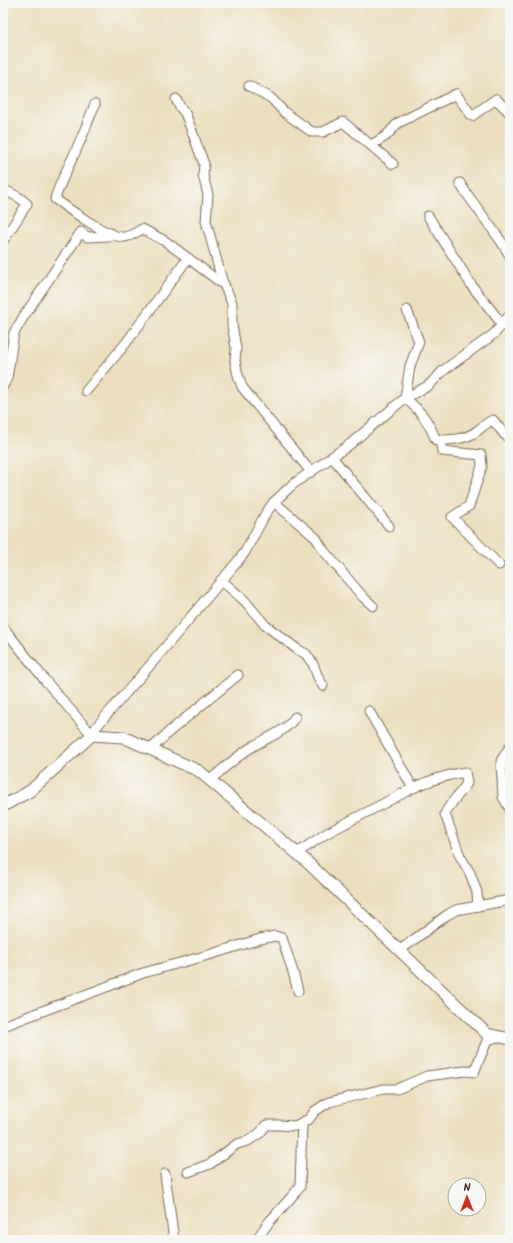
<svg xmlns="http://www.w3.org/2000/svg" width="513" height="1243" font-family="Kalam,sans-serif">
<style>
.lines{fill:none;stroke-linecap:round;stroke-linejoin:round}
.minor-casing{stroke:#796956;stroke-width:11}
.tertiary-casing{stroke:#796956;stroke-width:13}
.minor{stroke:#fff;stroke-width:9}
.tertiary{stroke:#fff;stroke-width:11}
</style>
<rect width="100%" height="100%" fill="#f6f6f2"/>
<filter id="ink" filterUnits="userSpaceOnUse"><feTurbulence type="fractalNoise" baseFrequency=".025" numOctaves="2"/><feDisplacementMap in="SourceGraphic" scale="8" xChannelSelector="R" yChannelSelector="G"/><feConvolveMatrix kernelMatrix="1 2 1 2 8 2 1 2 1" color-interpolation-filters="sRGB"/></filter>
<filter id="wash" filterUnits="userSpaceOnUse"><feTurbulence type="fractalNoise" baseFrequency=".012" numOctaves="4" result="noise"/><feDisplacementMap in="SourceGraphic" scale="16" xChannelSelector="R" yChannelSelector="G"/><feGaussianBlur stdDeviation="0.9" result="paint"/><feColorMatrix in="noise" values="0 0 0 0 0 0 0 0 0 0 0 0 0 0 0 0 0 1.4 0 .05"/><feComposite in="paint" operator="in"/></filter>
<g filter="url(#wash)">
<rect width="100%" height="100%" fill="#ecdfbf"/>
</g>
<g filter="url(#ink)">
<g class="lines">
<g class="minor-casing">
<g id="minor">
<path d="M 249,86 L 271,98 L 284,112 L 312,132 L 323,132 L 343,122 L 393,164"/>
<path d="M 176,99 L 180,107 L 185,113 L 190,126 L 204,164 L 203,175 L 208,195 L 206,221 L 222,280 L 232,303 L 232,325 L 236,348 L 235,361 L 238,375 L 242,387 L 311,472"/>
<path d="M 95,104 C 89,119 84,133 77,148 C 70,165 60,181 55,199 C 67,208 111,239 124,237 C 130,237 137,232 142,229 L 165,241 L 224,285"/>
<path d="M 371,145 L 386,136 L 398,123 L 456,94 L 472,116 L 496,99 L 510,113"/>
<path d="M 460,183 L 464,190 L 501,241 L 510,256"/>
<path d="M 3,189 L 20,198 L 27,204 L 3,241"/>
<path d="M 428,216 L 472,286 L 502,324"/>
<path d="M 407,310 L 419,342 L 410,366 L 405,398 C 421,411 428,421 436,440 C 450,440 465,440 477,431 C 482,427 486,423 493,420 L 505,435 L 510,438"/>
<path d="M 3,386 L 7,378 L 14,333 L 24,316 L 81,232 L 87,237 L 109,236 L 110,233"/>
<path d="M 86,391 L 126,343 L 188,258"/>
<path d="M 440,440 L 442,451 L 481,455 L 482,466 L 469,506 L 452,517 L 499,565"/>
<path d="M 332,457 L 389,526"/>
<path d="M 274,502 L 316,538 L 324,551 L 363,597 L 373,606"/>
<path d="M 221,580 L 245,601 L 265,625 L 297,649 L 306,654 L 313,664 L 318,677 L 323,686"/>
<path d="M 3,627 L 44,679 L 92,735 L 97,726 L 152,663 L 238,561 L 245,552 L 266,513 L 274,502 L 292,485 L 349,445 L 405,398 L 428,386 L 444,370 L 494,334 L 510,315"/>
<path d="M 369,711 L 413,788"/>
<path d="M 510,747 L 501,761 L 503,797 L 510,809"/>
<path d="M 151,749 L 170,731 L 238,675"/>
<path d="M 210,780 C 223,769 237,756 252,747 C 266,738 286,732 295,717"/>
<path d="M 297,853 L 327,833 L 413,788 C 430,780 447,775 465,772 L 467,783 C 461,794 450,802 445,814 L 460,856 L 470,873 L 477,892 L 478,906"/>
<path d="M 400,950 L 447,915 L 456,910 L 510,900"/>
<path d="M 3,1026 L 143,973 L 212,954 L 260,939 L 275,936 L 282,938 L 293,972 L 298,991"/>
<path d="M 188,1172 L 210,1164 L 237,1144 L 248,1141 L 260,1133 L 266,1125 L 278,1125 L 295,1126 L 309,1119 L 315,1111 L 329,1102 L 383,1089 L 397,1089 L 427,1076 L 465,1071 L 474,1072 L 487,1041 L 498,1036"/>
<path d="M 165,1174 L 174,1240"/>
<path d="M 256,1240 L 269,1222 L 287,1202 L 300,1187 L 302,1123"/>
</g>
</g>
<g class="tertiary-casing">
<path id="tertiary" d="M 3,806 L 30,791 L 92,735 L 123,737 L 199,771 L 305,860 L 487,1034 L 510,1039"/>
</g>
<use href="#minor" class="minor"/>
<use href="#tertiary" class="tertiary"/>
</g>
</g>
<rect width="513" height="1243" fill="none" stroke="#f6f6f2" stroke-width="16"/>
<g transform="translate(467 1197)"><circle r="19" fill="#f6f6f2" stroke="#aba49d"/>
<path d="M0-3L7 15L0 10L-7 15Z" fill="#c8321e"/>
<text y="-6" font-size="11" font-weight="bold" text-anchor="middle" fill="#3b2a1e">N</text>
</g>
</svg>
